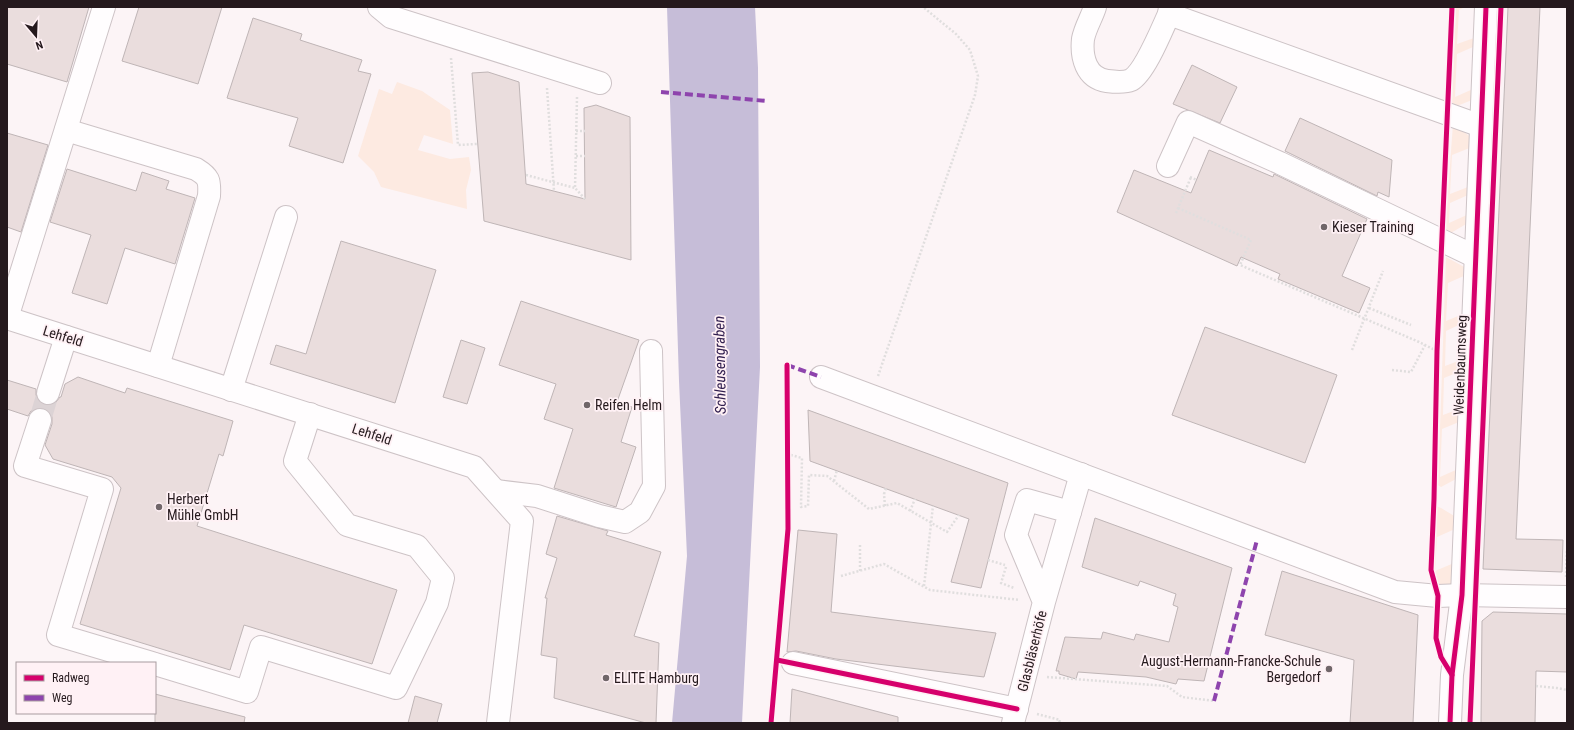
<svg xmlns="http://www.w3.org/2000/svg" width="1574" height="730" font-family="'Roboto Condensed',sans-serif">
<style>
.green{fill:#fdeae1}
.water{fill:#c6bdd8}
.building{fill:#eadddd;stroke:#bfb5b6}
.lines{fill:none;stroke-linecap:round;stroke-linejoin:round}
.minor-tunnel{stroke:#dcd3d5;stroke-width:22;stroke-dasharray:22 11;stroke-linecap:butt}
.minor-casing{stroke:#cdc3c6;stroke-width:24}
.path{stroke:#e0dede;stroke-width:2.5;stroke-dasharray:2 2;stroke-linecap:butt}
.minor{stroke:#fffdfe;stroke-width:22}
.quiet{stroke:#8e44ad;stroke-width:4;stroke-dasharray:8 4;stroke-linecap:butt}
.cycleway-casing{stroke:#fff1f5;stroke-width:8}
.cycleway{stroke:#d6006c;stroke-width:5}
.poi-dot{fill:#706669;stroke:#fff1f5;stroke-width:1.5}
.labels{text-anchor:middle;stroke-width:3.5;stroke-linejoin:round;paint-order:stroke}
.poi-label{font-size:14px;fill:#25191d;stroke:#fff1f5;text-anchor:start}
.street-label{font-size:14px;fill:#25191d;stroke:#fff1f5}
.water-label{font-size:15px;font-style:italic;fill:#322050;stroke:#fff1f5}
</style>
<rect width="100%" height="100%" fill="#fcf4f6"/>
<g class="green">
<path d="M 1456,7 L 1465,7 L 1459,10 L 1457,44 L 1474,38 L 1473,47 L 1457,54 L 1455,97 L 1473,89 L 1472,100 L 1452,108 Z"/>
<path d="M 397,82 L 422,91 L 450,110 L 453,144 L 424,135 L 418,150 L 450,159 L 469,157 L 471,170 L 466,190 L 467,209 L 381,187 L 374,172 L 358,156 L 379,89 L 392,94 Z"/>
<path d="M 1453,124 L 1472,138 L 1472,147 L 1452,155 L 1450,194 L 1468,187 L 1468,195 L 1450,203 L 1449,223 L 1469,214 L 1468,223 L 1449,234 L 1445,232 Z"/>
<path d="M 1446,257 L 1466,268 L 1466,275 L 1448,283 L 1446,321 L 1463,314 L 1463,323 L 1446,331 L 1445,366 L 1461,360 L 1461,371 L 1444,378 L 1443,415 L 1459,409 L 1459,422 L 1442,429 L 1440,477 L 1458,469 L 1458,478 L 1441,487 L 1438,485 Z"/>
<path d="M 1436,506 L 1441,508 L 1456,517 L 1455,529 L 1437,537 L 1435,571 L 1454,563 L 1453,583 L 1441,590 C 1426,579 1435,524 1436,506 Z"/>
</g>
<path class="water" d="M 667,7 L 755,7 L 758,68 L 760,367 L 742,723 L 672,723 L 687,556 L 679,381 Z"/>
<g class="building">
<path d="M 7,7 L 89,7 L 67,82 L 7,64 Z"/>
<path d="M 139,7 L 222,7 L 198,84 L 122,61 Z"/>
<path d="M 1508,7 L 1540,7 L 1516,539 L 1563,540 L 1562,572 L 1483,569 Z"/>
<path d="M 253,18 L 302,34 L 300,40 L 362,60 L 358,71 L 371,74 L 343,163 L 289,146 L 298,118 L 227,98 Z"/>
<path d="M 1192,65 L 1237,87 L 1220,123 L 1173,104 Z"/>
<path d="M 488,72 L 519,82 L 526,184 L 585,199 L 584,108 L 596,105 L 630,117 L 631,260 L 484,221 L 472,73 Z"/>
<path d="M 1300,118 L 1392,160 L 1389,197 L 1378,192 L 1377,196 L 1285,151 Z"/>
<path d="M 7,133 L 48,145 L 21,232 L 7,227 Z"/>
<path d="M 1209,150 L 1273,177 L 1274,174 L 1367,219 L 1342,276 L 1370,288 L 1359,313 L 1278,279 L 1280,274 L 1241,257 L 1237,266 L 1117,212 L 1134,170 L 1191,193 Z"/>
<path d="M 67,169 L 136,191 L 142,172 L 169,181 L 166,189 L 195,198 L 175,264 L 125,248 L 107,304 L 72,293 L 91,235 L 50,222 Z"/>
<path d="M 341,241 L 436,270 L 395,403 L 270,364 L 276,345 L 306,354 Z"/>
<path d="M 521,301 L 639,340 L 617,402 L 632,407 L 621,442 L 636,447 L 616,507 L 554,488 L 573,429 L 544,419 L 556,384 L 499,365 Z"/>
<path d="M 1205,327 L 1337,375 L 1305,463 L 1172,415 Z"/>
<path d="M 461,340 L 485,348 L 467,404 L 443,397 Z"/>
<path d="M 78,377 L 125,393 L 127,388 L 233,421 L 223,456 L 219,454 L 197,526 L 397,590 L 372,664 L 244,625 L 230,670 L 80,624 L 121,488 L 112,477 L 53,459 L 45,445 L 52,424 L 52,417 L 49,411 L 43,408 L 37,408 L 31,411 L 28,416 L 7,409 L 7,380 L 36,389 L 36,395 L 39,401 L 44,405 L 50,405 L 56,402 L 60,397 L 61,397 L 65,384 Z"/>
<path d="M 808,410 L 1008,483 L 981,588 L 951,582 L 969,519 L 810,461 Z"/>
<path d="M 557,516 L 608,531 L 606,535 L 661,552 L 634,636 L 659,643 L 656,723 L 646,723 L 554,698 L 557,658 L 541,655 L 547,598 L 545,598 L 557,558 L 546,554 Z"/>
<path d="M 1095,518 L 1232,568 L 1204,681 L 1178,679 L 1176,684 L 1146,677 L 1078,672 L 1076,679 L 1059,674 L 1059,671 L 1056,671 L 1065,637 L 1101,639 L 1103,632 L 1134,640 L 1136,634 L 1169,642 L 1178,607 L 1173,605 L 1176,594 L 1140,581 L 1138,586 L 1082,567 Z"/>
<path d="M 798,530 L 837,534 L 831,612 L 996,633 L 984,677 L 836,659 L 796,651 L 787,652 Z"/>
<path d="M 1282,571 L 1418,615 L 1413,723 L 1350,723 L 1354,660 L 1265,635 Z"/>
<path d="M 1493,612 L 1567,614 L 1567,672 L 1536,671 L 1535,723 L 1481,723 L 1482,621 Z"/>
<path d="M 792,689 L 898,717 L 898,723 L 790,723 Z"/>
<path d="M 155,694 L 245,717 L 244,723 L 155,723 Z"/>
<path d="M 415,696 L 442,704 L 437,723 L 408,723 Z"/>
</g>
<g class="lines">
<path class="minor-tunnel" d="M 40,420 L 48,393"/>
<g class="minor-casing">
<g id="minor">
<path d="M 379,7 L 391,17 L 600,83"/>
<path d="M 1095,7 C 1092,17 1085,28 1083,39 C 1081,57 1086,78 1107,81 C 1115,82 1124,83 1131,80 C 1145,72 1162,29 1169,14 L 1170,7"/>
<path d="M 1169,14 L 1481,126"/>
<path d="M 66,130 L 196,169 C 209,177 210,180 209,196 L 158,366"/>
<path d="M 1168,166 L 1188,122 L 1280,163 L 1476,257"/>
<path d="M 7,318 L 474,467 L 522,521 L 498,723"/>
<path d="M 7,318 L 104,7"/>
<path d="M 821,377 L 1395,592 L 1438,596 L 1462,595 L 1567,597"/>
<path d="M 231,390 L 286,217"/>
<path d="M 48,393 L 66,337"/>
<path d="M 40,420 L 25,466 L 102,489 L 58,635 L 152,663"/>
<path d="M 496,491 L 537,496 L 599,516 L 625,522 L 640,512 L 654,486 L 651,351"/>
<path d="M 1070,512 L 1081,474"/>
<path d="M 793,663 L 1017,709"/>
<path d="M 155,664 L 247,692 L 261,647 L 396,688 L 437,603 L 443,578 L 417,546 L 347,525 L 295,461 L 310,414"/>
<path d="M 1013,723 L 1044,602 L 1070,512 L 1027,500 L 1016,535 L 1044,602"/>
<path d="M 1450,723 L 1452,675 L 1462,595 L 1486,7"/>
</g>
</g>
<g class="path">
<path d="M 451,58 L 458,145 L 477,144"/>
<path d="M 547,88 L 554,191"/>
<path d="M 577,97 L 575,188 L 585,199"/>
<path d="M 576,131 L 585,131"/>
<path d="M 576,156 L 585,156"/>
<path d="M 526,175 L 575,188"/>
<path d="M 1190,177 L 1197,180"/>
<path d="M 1178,208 L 1251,240 L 1240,265 L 1419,342 L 1437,351"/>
<path d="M 1176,213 L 1191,177"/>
<path d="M 1369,308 L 1411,325"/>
<path d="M 1352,350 L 1383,271"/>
<path d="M 1392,370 L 1411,372 L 1425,345"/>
<path d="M 878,376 L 975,95 L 978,76 L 970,50 L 956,34 L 923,7"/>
<path d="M 787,454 L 802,458 L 801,507 L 808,506 L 809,475 L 827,476 L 869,509 L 897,503 L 947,532 L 959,515"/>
<path d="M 834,481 L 837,470"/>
<path d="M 885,506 L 884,494 L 886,488"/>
<path d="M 910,511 L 915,499"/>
<path d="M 988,560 L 1005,565"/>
<path d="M 1006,567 L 1001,583 L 1014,588"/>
<path d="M 860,571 L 860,545"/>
<path d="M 841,576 L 884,564 L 930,590 L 1020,600"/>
<path d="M 1566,577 L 1567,549"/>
<path d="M 924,586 L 933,506"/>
<path d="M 778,647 L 788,529 L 787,365"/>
<path d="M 1047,677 L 1167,686 L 1182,697 L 1214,701"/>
<path d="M 1536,686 L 1557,688 L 1567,690"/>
<path d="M 1037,714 L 1060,720 L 1059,723"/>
<path d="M 771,723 L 775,676"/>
</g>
<use href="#minor" class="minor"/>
<g class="quiet">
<path d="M 661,92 L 767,101"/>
<path d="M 787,365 L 821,377"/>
<path d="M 1214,701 L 1257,540"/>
</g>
<g class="cycleway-casing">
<g id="cycleway">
<path d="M 1452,7 L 1437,351 L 1434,499 L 1431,570 L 1438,596 L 1436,638 L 1441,657 L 1452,675"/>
<path d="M 777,660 L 1017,709"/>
<path d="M 771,723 L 788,529 L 787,365"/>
<path d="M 1450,723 L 1452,675 L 1462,595 L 1486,7"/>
<path d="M 1470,723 L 1501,7"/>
</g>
</g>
<use href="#cycleway" class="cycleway"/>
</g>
<g class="poi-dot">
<circle cx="1324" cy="227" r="4"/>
<circle cx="587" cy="405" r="4"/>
<circle cx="159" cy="507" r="4"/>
<circle cx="1329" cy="669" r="4"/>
<circle cx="606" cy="678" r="4"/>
</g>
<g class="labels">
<g class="poi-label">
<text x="1332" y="232">Kieser Training</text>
<text x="595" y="410">Reifen Helm</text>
<text x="167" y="504">Herbert<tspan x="167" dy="16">Mühle GmbH</tspan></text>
<text x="1321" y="666" text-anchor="end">August-Hermann-Francke-Schule<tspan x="1321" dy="16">Bergedorf</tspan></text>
<text x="614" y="683">ELITE Hamburg</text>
</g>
<g class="street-label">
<text transform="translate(63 336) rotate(17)" y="5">Lehfeld</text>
<text transform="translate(1460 365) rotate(-88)" y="5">Weidenbaumsweg</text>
<text transform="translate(372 434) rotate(18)" y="5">Lehfeld</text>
<text transform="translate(1032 651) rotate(-76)" y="5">Glasbläserhöfe</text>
</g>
<g class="water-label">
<text transform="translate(720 365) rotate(-91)" y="5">Schleusengraben</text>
</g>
</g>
<rect width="1574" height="730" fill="none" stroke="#25191d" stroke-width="16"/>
<rect x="16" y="662" width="140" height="52" fill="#fff1f5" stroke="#a89b9f"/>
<rect x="24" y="675" width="20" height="6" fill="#d6006c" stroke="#a89b9f"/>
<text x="52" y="682" font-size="12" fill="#25191d">Radweg</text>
<rect x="24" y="695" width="20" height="6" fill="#8e44ad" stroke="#a89b9f"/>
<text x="52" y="702" font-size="12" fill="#25191d">Weg</text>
<g transform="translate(36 36) rotate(161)" stroke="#fff1f5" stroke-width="3" paint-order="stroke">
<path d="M0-3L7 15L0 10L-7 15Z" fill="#25191d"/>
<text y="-6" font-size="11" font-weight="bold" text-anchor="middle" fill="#25191d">N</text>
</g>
</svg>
